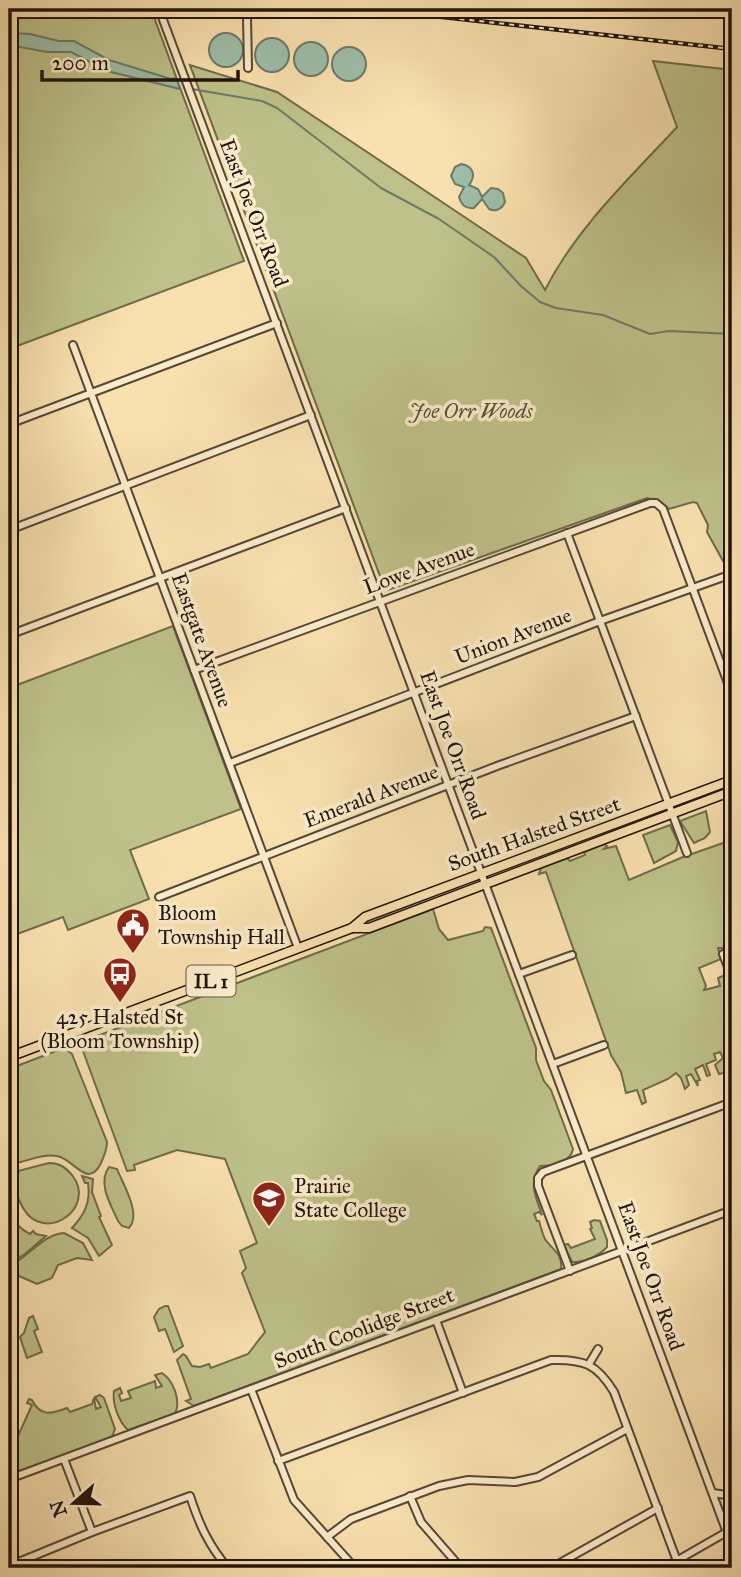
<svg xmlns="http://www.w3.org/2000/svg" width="741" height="1577" font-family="'IM FELL Great Primer',serif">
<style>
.green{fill:#bec28a;stroke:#6f6b4c;stroke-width:2}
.water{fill:#9ebea9;stroke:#6c7a6b;stroke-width:2}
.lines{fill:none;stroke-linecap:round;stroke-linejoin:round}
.stream{stroke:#6c7a6b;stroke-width:2}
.minor-casing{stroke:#564736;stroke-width:10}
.major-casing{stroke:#20140d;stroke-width:11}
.minor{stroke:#fbeccb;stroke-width:6}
.major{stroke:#f9e1af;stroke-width:8}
.rail-casing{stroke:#20140d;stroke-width:4.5}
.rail{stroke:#fbeccb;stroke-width:2;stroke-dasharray:5;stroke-linecap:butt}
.labels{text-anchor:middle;stroke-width:7;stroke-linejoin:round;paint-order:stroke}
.shield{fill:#fbeccb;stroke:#625546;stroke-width:2}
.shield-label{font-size:19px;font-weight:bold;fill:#20140d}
.street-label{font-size:21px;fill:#20140d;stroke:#fbeccb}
.park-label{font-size:21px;font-style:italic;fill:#575139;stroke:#fbeccb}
.poi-label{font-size:21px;fill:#20140d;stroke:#fbeccb;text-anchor:start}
</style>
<rect width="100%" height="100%" fill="#f9e1af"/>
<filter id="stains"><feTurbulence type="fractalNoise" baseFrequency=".00286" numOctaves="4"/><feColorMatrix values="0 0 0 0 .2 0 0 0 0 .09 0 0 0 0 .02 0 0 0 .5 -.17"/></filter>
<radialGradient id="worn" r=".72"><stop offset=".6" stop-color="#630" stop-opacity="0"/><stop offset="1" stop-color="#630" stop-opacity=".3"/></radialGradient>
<g class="green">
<path d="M 9,9 L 151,9 L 244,261 L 9,349 Z"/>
<path d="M 653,61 L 732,70 L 732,523 L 727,525 L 732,539 L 732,563 L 728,564 L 723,561 L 707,532 L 708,525 L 697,503 L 693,502 L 669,509 L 661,502 L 647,498 L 388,590 L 384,587 L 190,65 L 277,92 L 526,258 L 545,290 C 577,227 630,178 677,127 Z"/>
<path d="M 173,626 L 241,809 L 130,850 L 149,899 L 68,930 L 63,917 L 9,937 L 9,688 Z"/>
<path d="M 706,811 L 710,832 L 705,838 L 694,843 L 680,821 Z"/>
<path d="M 670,825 L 678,842 L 676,851 L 654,863 L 643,835 Z"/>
<path d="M 732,840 L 732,955 L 727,955 L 722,948 L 718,948 L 721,959 L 699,968 L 706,986 L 704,990 L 720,986 L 718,978 L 725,975 L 732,990 L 732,1068 L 730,1070 L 732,1076 L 730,1077 L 728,1072 L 719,1074 L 715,1065 L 723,1058 L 720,1052 L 714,1054 L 716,1060 L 706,1064 L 710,1075 L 707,1076 L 703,1065 L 695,1069 L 700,1080 L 697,1081 L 698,1086 L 691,1074 L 686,1076 L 689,1085 L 685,1089 L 681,1078 L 676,1073 L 668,1079 L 643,1090 L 646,1102 L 642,1104 L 637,1090 L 626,1093 L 621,1072 L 611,1055 L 546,872 L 539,874 L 541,868 L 567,858 L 570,861 L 585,855 L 584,852 L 604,844 L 607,846 L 604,849 L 616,846 L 629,880 L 683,857 Z"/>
<path d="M 433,909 L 439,929 L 448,940 L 483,931 L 485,927 L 491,928 L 536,1048 L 536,1060 L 544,1081 L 551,1090 L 573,1149 C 571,1162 552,1166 540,1166 C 528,1183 536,1197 542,1215 L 539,1212 L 534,1214 L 537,1221 L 539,1221 C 541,1227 542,1233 545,1239 C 552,1250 563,1253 561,1269 L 194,1406 L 186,1401 L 191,1399 L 177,1360 L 183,1354 L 186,1356 L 192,1366 L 200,1367 L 209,1364 L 211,1368 L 248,1354 L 265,1332 L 242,1273 L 246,1268 L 240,1251 L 257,1243 L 225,1159 L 177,1150 L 134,1165 L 135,1170 L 127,1171 L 83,1051 L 84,1044 L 89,1039 Z"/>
<path d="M 61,1049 L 67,1050 L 72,1054 L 107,1142 C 107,1150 104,1156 101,1163 C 88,1190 74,1159 57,1156 C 42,1153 24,1163 9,1164 L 9,1069 Z"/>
<path d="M 49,1163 C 59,1163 65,1167 72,1175 C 98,1208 44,1245 23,1208 C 17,1198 12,1182 14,1172 Z"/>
<path d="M 109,1167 L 117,1169 C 123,1184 142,1215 129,1228 L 122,1226 L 118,1221 C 111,1205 97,1183 109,1167 Z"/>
<path d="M 82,1176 L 93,1179 L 92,1192 L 101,1216 L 99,1217 L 112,1245 L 99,1256 L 88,1238 L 72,1228 C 84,1215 91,1203 88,1183 L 85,1183 Z"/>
<path d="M 9,1213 C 14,1223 20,1229 30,1234 L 33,1231 L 36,1234 L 46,1236 L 25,1254 L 9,1263 Z"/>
<path d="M 594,1220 L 600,1221 L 607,1240 L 607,1247 C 599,1256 583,1263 572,1262 L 564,1245 L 568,1244 L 571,1248 L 595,1239 L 590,1229 L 592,1228 L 590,1222 Z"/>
<path d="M 64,1233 L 83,1243 L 92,1260 L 77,1258 L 58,1265 L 52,1278 L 37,1284 L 12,1273 L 17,1277 L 11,1283 L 9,1266 C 28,1258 43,1234 64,1233 Z"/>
<path d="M 165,1306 L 168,1306 L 183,1346 L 174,1352 L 165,1329 L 159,1331 L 154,1317 L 159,1309 Z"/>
<path d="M 33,1316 L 38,1329 L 34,1331 L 42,1352 L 27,1358 L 20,1337 L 24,1333 L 29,1318 Z"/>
<path d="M 162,1373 C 174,1381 181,1401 175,1414 L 128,1430 C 119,1422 112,1404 114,1391 L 120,1388 L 122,1393 L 119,1395 L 121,1401 L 131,1398 L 128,1391 L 155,1381 L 156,1388 L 162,1386 L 155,1375 Z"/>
<path d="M 100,1395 L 104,1398 L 115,1429 L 112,1437 L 9,1476 L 9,1456 L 32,1405 L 27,1403 L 29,1399 L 32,1400 C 40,1417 52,1414 67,1408 L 70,1412 L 92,1404 L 94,1398 L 96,1409 L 101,1407 L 95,1397 Z"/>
</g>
<g class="water">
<circle cx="226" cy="50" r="17"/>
<path d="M 9,33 L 30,34 L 59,41 L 74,41 L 109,60 L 171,79 L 176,78 L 180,89 L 107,71 L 71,52 L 47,52 L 9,45 Z"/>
<circle cx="272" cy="55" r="17"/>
<circle cx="311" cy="59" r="17"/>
<circle cx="349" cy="64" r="17"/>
<path d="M 461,164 C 474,166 476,176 469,185 L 478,189 L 482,197 L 491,188 L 498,189 L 503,193 L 505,202 C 502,209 496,212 489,209 L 482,199 L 474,208 C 466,209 461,205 459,197 L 464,187 L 455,184 L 451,176 L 455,167 Z"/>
</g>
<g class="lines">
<path class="stream" d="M 192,89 L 262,101 L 277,108 L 381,188 L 439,219 L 494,257 L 521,286 L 540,302 L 556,308 L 603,315 L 650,334 L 669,331 L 732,334"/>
<g class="minor-casing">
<g id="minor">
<path d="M 159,9 L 732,1546"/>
<path d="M 247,17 L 248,68"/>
<path d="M 73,345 L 298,948"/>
<path d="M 9,424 L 277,323"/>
<path d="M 9,530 L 311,415"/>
<path d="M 567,533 L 687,853"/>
<path d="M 9,635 L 346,508"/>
<path d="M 194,670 L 650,503 L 656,503 L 663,509 L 732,694"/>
<path d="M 230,763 L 600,621 L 732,574"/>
<path d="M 159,897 L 497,766 L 636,716"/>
<path d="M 723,954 L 732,978"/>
<path d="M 519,974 L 572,955"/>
<path d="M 553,1064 L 604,1045"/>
<path d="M 570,1271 L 538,1186 L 538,1178 L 543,1172 L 732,1102"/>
<path d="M 436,1320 L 463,1393"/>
<path d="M 589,1364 L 598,1349"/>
<path d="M 251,1389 L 294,1500 L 355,1568"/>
<path d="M 64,1459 L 92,1532"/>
<path d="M 278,1461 L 551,1360 C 584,1359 597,1364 614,1392 L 677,1561"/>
<path d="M 9,1479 L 732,1210"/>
<path d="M 713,1493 L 732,1496"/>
<path d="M 410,1496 L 421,1522 L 461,1568"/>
<path d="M 727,1532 L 732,1517"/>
<path d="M 327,1537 L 351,1519 L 439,1486 L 468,1480 L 515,1482 L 538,1477 L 627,1429"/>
<path d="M 9,1566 L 92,1532 L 190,1496 C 199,1524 209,1546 228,1568"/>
<path d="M 551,1568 L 658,1508"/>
<path d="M 664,1568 L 732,1529"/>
</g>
</g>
<g class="major-casing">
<g id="major">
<path d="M 352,928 L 369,928 L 732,791"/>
<path d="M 9,1057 L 352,928 L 365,917 L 732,780"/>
</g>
</g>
<use href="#minor" class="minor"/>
<use href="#major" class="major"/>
<g class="rail-casing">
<path id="rail" d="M 370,9 L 732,49"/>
</g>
<use href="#rail" class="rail"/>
</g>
<defs>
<g id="civic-pin" transform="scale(1.75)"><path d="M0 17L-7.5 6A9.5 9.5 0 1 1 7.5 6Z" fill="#8f2418" stroke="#fbeccb"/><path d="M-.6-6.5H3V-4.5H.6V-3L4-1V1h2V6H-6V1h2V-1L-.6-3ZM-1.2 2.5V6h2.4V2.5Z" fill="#fff"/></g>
<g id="bus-pin" transform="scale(1.75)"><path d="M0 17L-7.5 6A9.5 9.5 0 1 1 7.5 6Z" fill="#8f2418" stroke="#fbeccb"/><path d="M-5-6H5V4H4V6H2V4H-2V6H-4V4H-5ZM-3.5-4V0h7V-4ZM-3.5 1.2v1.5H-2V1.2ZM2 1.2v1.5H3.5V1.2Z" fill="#fff"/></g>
<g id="university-pin" transform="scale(1.75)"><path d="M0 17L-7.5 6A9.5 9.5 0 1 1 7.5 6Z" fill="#8f2418" stroke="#fbeccb"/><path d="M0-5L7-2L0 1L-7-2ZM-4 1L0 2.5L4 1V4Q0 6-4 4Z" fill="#fff"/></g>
</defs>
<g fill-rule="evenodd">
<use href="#civic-pin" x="133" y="925"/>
<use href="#bus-pin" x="120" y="974"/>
<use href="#university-pin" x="269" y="1198"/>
</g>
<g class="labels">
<rect class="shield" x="186.5" y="965.5" width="49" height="31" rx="5"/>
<g class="shield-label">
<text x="211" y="988">IL 1</text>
</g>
<g class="street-label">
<text transform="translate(254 213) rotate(69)" y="7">East Joe Orr Road</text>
<text transform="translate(419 568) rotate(-20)" y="7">Lowe Avenue</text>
<text transform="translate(513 636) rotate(-21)" y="7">Union Avenue</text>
<text transform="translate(202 640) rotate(70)" y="7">Eastgate Avenue</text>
<text transform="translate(453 745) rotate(70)" y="7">East Joe Orr Road</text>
<text transform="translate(371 796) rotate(-21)" y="7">Emerald Avenue</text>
<text transform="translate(534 834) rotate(-20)" y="7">South Halsted Street</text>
<text transform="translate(651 1276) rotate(70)" y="7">East Joe Orr Road</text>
<text transform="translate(364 1328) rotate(-21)" y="7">South Coolidge Street</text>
</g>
<g class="park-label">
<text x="471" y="418">Joe Orr Woods</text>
</g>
<g class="poi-label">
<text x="158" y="920">Bloom<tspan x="158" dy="24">Township Hall</tspan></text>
<text x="120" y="1024" text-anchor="middle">425 Halsted St<tspan x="120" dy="24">(Bloom Township)</tspan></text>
<text x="294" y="1193">Prairie<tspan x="294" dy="24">State College</tspan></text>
</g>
</g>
<rect width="741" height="1577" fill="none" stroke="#f9e1af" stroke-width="35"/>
<rect x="10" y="10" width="720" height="1556" fill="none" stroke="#20140d" stroke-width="3.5"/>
<rect x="18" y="18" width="706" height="1542" fill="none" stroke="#20140d" stroke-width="2"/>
<g transform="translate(74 1503) rotate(250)" stroke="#fbeccb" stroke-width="5" paint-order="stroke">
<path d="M0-5L12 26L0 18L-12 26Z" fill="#20140d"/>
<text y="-10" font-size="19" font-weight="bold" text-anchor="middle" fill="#20140d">N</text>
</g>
<path d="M42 70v10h196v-10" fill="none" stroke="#20140d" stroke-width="3.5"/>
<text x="52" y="70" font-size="21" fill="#20140d" stroke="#fbeccb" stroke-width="5" paint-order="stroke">200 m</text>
<rect width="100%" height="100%" filter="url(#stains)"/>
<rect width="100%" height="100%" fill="url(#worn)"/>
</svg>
